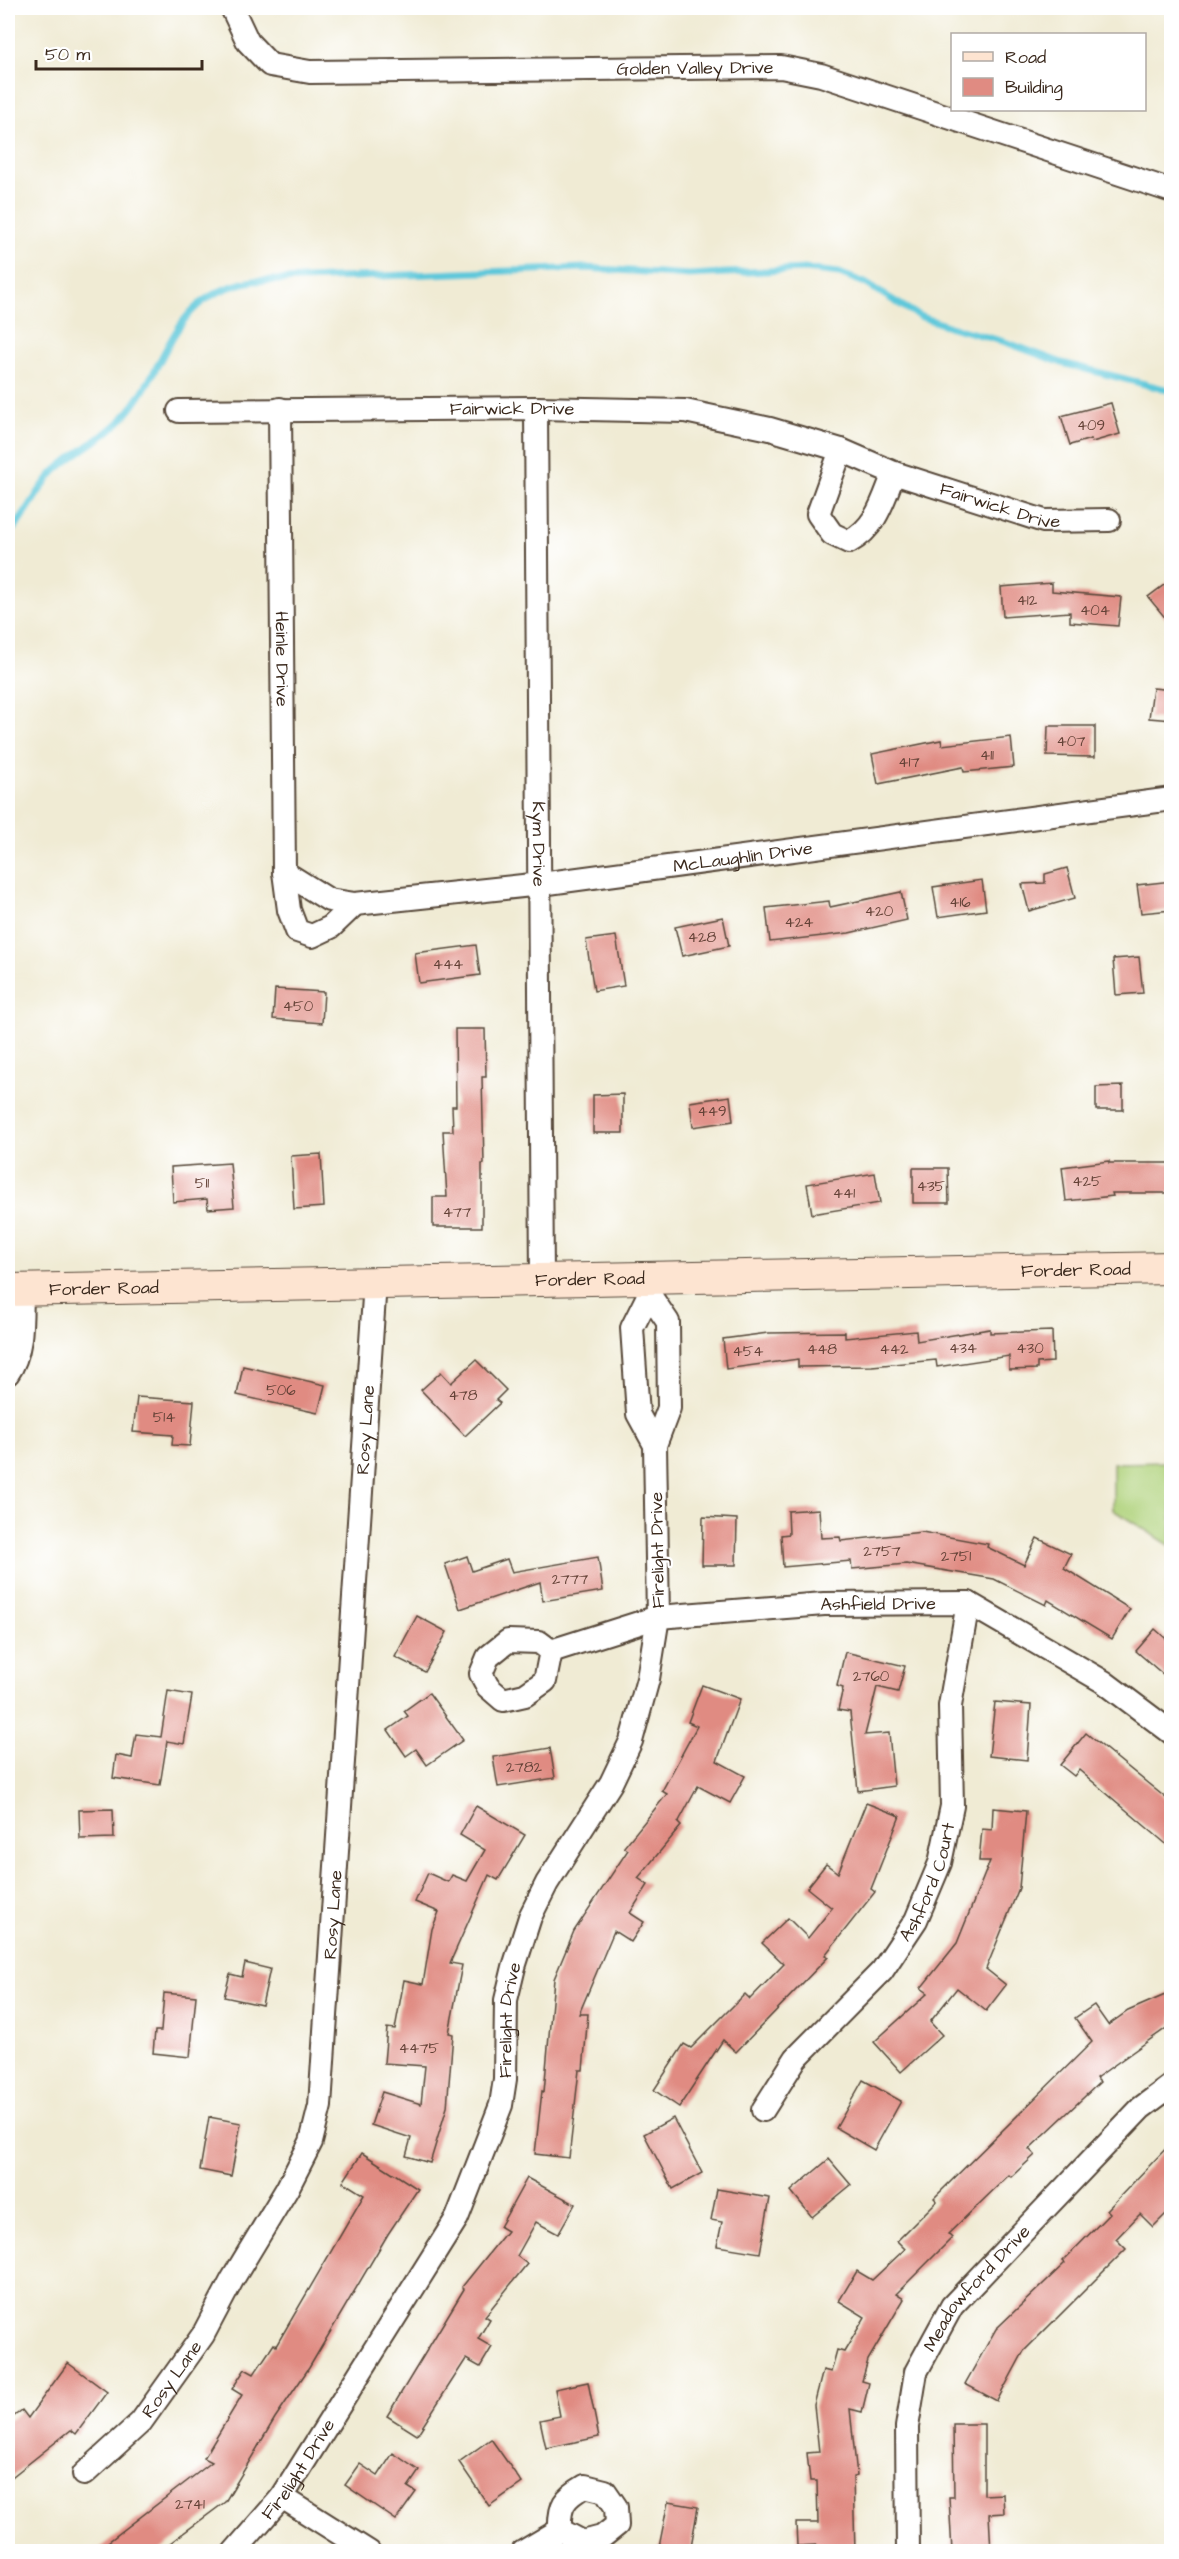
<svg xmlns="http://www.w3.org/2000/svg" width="1179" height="2559" font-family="'Architects Daughter',sans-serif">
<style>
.green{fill:#afd27a;stroke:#757e4c;stroke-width:1.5}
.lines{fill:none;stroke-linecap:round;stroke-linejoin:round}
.stream{stroke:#5fc8da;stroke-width:7}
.building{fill:#e08b82}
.street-casing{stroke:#564739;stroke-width:26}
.secondary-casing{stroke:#564739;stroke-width:34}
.street{stroke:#fff;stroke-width:22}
.secondary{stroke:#fde4d1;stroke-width:32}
.labels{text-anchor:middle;stroke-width:4.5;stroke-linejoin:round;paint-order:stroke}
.number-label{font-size:15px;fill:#644237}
.street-label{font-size:18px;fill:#3b2a1e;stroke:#fff}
</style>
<rect width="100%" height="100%" fill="#fff"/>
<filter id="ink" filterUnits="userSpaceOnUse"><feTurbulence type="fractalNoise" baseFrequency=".0167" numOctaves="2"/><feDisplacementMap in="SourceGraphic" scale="12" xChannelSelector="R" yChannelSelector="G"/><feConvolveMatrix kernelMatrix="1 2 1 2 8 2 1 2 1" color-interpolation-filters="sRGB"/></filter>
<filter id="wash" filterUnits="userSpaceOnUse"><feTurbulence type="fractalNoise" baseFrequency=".008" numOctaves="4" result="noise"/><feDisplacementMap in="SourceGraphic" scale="24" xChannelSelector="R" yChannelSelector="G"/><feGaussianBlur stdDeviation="1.35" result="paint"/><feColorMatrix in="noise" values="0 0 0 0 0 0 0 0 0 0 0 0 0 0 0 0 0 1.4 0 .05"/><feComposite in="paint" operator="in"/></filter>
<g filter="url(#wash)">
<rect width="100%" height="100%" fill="#f0ebd4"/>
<path class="green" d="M 1171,1462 L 1172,1462 L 1171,1546 L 1113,1510 L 1113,1463 Z"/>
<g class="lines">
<path class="stream" d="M 8,534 C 27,517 36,490 54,472 C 77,450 110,436 129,411 C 173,356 170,296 253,281 L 585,268 L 689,275 L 805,269 L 839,273 L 865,283 L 919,316 L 951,327 L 1005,342 L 1062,363 L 1172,391"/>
</g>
<g id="blocks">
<g class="building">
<path d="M 1111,403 L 1120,434 L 1092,442 L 1091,439 L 1070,445 L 1061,416 Z"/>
<path d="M 1172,579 L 1172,626 L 1148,597 Z"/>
<path d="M 1052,583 L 1052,591 L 1121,597 L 1118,626 L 1070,622 L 1070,612 L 1003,617 L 1001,587 Z"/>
<path d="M 1153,688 L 1172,690 L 1172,720 L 1149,718 Z"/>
<path d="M 1048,726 L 1095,726 L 1095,757 L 1047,756 Z"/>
<path d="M 1011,737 L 1014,767 L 964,772 L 963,767 L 878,784 L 872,754 L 941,740 L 942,745 Z"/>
<path d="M 1067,868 L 1075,898 L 1029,911 L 1022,884 L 1045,883 L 1045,874 Z"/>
<path d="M 982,880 L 986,910 L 938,917 L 933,887 Z"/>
<path d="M 1172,881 L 1172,910 L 1141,913 L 1137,885 Z"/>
<path d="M 901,892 L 907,920 L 849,933 L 770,942 L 766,908 L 829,901 L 830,907 Z"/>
<path d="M 723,917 L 729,946 L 682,956 L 675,927 Z"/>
<path d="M 616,936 L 624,986 L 594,991 L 586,940 Z"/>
<path d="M 476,945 L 480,975 L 419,983 L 415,953 Z"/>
<path d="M 1139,957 L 1143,993 L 1116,995 L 1113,959 Z"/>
<path d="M 275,989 L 324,992 L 322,1023 L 273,1019 Z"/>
<path d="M 455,1029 L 485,1029 L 486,1077 L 482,1077 L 484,1164 L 482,1164 L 482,1227 L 433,1227 L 433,1197 L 447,1197 L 443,1131 L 453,1131 L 452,1106 L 456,1106 Z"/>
<path d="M 1123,1086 L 1123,1110 L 1096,1110 L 1096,1087 Z"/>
<path d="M 623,1094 L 623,1133 L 593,1133 L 593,1095 Z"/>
<path d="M 730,1096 L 733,1121 L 693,1127 L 690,1102 Z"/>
<path d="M 321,1154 L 324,1207 L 294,1209 L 291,1156 Z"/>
<path d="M 1109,1161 L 1109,1163 L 1172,1163 L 1172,1193 L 1112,1193 L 1113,1196 L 1066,1201 L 1062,1167 Z"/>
<path d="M 230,1163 L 234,1207 L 208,1209 L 207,1199 L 173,1202 L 171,1167 Z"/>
<path d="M 913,1168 L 948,1168 L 949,1203 L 913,1203 Z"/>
<path d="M 875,1173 L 880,1203 L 812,1214 L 807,1184 Z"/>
<path d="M 990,1329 L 990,1333 L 1052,1331 L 1053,1362 L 1037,1363 L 1037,1369 L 1009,1370 L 1009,1356 L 937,1367 L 936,1360 L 872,1366 L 798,1367 L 798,1359 L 726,1369 L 723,1339 L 768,1333 L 845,1332 L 845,1338 L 916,1331 L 917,1341 Z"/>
<path d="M 476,1360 L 506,1390 L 496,1400 L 500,1403 L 465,1436 L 421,1390 L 441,1372 L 451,1383 Z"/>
<path d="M 243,1366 L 325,1385 L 318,1413 L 237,1395 Z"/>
<path d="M 137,1397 L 194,1401 L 190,1446 L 172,1445 L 173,1435 L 133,1432 Z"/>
<path d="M 819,1509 L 821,1538 L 840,1537 L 841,1541 L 922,1532 L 988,1544 L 987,1547 L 1024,1565 L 1037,1538 L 1071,1554 L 1064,1568 L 1130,1609 L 1112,1639 L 1048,1600 L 1046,1605 L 994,1579 L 906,1564 L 852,1569 L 851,1561 L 783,1567 L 781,1535 L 789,1534 L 788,1511 Z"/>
<path d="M 703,1517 L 737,1519 L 736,1565 L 702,1565 Z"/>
<path d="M 467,1556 L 472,1571 L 507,1559 L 512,1572 L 598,1557 L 603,1591 L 543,1601 L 540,1582 L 460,1609 L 445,1564 Z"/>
<path d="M 417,1616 L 447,1632 L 425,1672 L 395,1657 Z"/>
<path d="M 1155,1629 L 1172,1644 L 1172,1682 L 1136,1651 Z"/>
<path d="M 845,1652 L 905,1666 L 898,1692 L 877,1687 L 865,1735 L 889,1733 L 894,1786 L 858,1791 L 850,1712 L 838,1710 L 843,1688 L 837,1686 Z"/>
<path d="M 702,1685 L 740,1699 L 717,1761 L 745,1776 L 730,1803 L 698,1786 L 678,1823 L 681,1826 L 638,1878 L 648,1885 L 630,1913 L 644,1922 L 631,1942 L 614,1931 L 579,2014 L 588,2014 L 583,2070 L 579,2070 L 569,2158 L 535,2154 L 542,2091 L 544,2092 L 554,1979 L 574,1931 L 628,1850 L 624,1847 L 667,1794 L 662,1791 L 697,1726 L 688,1722 Z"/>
<path d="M 168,1691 L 192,1695 L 184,1744 L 167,1741 L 160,1785 L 113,1778 L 116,1755 L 132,1758 L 136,1734 L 161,1737 Z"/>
<path d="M 429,1693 L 463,1740 L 427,1765 L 416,1749 L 406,1756 L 388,1730 L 408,1716 L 404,1711 Z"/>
<path d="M 995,1702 L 1031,1705 L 1027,1760 L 989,1756 Z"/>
<path d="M 1086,1733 L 1172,1803 L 1172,1849 L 1079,1770 L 1074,1776 L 1060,1765 Z"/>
<path d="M 550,1748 L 555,1778 L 498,1787 L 493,1757 Z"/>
<path d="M 866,1803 L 900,1816 L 871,1889 L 875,1892 L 825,1955 L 828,1957 L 736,2052 L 723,2040 L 679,2107 L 654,2090 L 684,2044 L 691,2048 L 745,1994 L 750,1999 L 784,1964 L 762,1943 L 788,1918 L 808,1938 L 832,1908 L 807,1888 L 826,1864 L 838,1873 Z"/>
<path d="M 476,1806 L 525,1835 L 498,1880 L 489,1875 L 450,1963 L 462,1965 L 449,2033 L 453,2034 L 447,2107 L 430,2163 L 406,2156 L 411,2138 L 371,2125 L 382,2092 L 421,2104 L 425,2066 L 384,2063 L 387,2028 L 395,2029 L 404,1980 L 423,1984 L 432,1929 L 439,1912 L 415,1902 L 428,1873 L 448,1882 L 452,1875 L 467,1881 L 485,1850 L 460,1835 Z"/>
<path d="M 993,1808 L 1026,1811 L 1019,1888 L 986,1969 L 1006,1985 L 986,2011 L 957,1988 L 930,2022 L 942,2035 L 901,2072 L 874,2042 L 928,1993 L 921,1988 L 957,1943 L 990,1861 L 979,1861 L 982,1829 L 992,1830 Z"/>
<path d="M 113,1809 L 114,1838 L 80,1839 L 79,1810 Z"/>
<path d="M 245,1963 L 270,1969 L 262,2005 L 224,1997 L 230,1974 L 242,1977 Z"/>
<path d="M 1172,1992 L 1172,2024 L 1096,2078 L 1100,2082 L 1029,2149 L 1035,2155 L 1011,2177 L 1009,2175 L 948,2234 L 952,2238 L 896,2294 L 904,2299 L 868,2360 L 862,2381 L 869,2383 L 862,2412 L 850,2409 L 857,2476 L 853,2477 L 855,2552 L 817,2552 L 817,2545 L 797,2546 L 796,2523 L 818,2523 L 817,2481 L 810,2481 L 807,2453 L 819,2452 L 814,2405 L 823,2370 L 831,2372 L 837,2350 L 844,2352 L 865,2317 L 839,2301 L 857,2271 L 872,2280 L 905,2249 L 897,2241 L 937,2201 L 934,2198 L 1092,2042 L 1075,2018 L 1094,2005 L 1108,2025 L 1128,2011 Z"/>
<path d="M 164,1993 L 196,1996 L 190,2057 L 153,2053 L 155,2031 L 161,2031 Z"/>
<path d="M 863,2080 L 901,2101 L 874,2150 L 836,2128 Z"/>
<path d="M 209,2117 L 241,2123 L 231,2176 L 200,2170 Z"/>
<path d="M 673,2118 L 702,2173 L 673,2189 L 644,2134 Z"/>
<path d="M 1172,2142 L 1172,2208 L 1153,2227 L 1140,2214 L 1116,2239 L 1126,2249 L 1024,2351 L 997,2401 L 965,2384 L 996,2329 L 1065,2263 L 1063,2261 L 1110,2213 L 1107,2210 Z"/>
<path d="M 362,2153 L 418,2189 L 388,2234 L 309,2368 L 275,2418 L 225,2502 L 158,2552 L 95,2552 L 212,2462 L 204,2458 L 242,2395 L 232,2389 L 245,2369 L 254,2374 L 274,2344 L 276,2346 L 364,2195 L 343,2182 Z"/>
<path d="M 829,2159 L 851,2185 L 812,2217 L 791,2191 Z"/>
<path d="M 527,2178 L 575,2204 L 558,2234 L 536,2222 L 517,2256 L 527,2264 L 485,2316 L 490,2319 L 478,2339 L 492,2347 L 480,2367 L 466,2359 L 417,2435 L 387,2416 L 464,2289 L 462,2287 L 507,2231 L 500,2227 Z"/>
<path d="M 717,2189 L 770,2198 L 760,2253 L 717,2246 L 722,2222 L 711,2220 Z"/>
<path d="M 68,2363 L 107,2392 L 76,2434 L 71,2430 L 8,2480 L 8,2421 L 22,2410 L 28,2418 Z"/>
<path d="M 588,2382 L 599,2437 L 546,2448 L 540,2420 L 560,2416 L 555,2389 Z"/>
<path d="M 953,2424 L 984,2424 L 984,2495 L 1003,2494 L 1004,2513 L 989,2514 L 991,2552 L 952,2552 L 949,2497 L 954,2497 Z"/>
<path d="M 491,2439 L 522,2483 L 489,2506 L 459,2462 Z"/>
<path d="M 393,2453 L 419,2471 L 408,2487 L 416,2492 L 396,2520 L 345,2485 L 360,2464 L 378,2476 Z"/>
<path d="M 668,2502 L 698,2507 L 690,2552 L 658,2552 Z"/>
</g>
</g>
</g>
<g filter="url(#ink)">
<use href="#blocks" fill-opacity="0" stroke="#564739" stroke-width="1.5"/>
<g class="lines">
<g class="street-casing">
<g id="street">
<path id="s1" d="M 232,8 L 248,42 L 270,65 L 310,72 L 781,67 L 821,75 L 1172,191"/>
<path id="s2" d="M 536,408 L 542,1280"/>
<path id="s3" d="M 280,409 L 284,872 L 329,900 L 355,904 L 541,884 L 1172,799"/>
<path id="s4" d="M 179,411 L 536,408 L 685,411 L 770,429 L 841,450 L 894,473 L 1044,521 L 1109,520"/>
<path d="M 841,450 L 818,514 L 832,534 L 849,542 C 877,527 883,500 894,473"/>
<path d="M 284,872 L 289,910 L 297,931 L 312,936 L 331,927 L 355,904"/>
<path d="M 649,1294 L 632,1328 L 638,1414 L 655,1445"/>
<path d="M 8,1373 C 24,1351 21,1316 22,1289"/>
<path d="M 508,1641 L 539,1642 L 551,1651 L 545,1681 L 525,1695 L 503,1700 L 488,1687 L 481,1674 L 488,1657 Z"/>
<path id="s5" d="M 551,1651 L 658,1617 L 824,1604 L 968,1603 L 1104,1682 L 1172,1733"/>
<path id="s6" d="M 763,2110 L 796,2058 L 882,1971 L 916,1920 L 940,1863 L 952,1806 L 950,1706 L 968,1603"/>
<path id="s7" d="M 84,2474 L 141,2422 L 203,2335 L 232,2280 L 287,2189 L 311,2142 L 320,2106 L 375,1282"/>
<path d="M 585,2486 L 605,2491 L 616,2507 L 617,2525 L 602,2537 L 583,2542 L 560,2530 C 559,2505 564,2498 585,2486 Z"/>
<path d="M 282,2497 L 369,2552"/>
<path id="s8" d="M 234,2552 L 282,2497 L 457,2218 L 501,2105 L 505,2079 L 506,2000 L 514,1967 L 530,1917 L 547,1883 L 611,1783 L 631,1741 L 648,1679 L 658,1617 L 655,1445 L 669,1408 L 668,1322 L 649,1294 L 648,1277"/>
<path d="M 523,2552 L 560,2530"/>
<path id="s9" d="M 908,2552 L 907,2427 L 916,2372 L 952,2306 L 1141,2108 L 1172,2085"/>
</g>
</g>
<g class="secondary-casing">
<g id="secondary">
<path id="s10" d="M 8,1290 L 1172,1268"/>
</g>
</g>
<use href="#street" class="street"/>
<use href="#secondary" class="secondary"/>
</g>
</g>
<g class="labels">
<g class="number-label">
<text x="1091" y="430">409</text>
<text x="1027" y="605">412</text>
<text x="1095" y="615">404</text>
<text x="1071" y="746">407</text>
<text x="987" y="760">411</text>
<text x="909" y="767">417</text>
<text x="960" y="907">416</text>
<text x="879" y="916">420</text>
<text x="799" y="927">424</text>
<text x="702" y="942">428</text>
<text x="448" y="969">444</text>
<text x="298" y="1011">450</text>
<text x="712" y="1116">449</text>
<text x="1087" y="1186">425</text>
<text x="202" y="1188">511</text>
<text x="931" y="1191">435</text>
<text x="844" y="1198">441</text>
<text x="457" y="1217">477</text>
<text x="963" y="1353">434</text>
<text x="1030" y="1353">430</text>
<text x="822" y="1354">448</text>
<text x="894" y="1354">442</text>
<text x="748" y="1356">454</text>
<text x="281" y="1395">506</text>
<text x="463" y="1400">478</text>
<text x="164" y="1422">514</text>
<text x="882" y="1556">2757</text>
<text x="956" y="1561">2751</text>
<text x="570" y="1584">2777</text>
<text x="871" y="1681">2760</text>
<text x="524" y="1772">2782</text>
<text x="419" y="2053">4475</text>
<text x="190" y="2509">2741</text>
</g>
<g class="street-label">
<text dy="6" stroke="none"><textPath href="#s1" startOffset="495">Golden Valley Drive</textPath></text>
<text dy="6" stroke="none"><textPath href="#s4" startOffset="333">Fairwick Drive</textPath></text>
<text dy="6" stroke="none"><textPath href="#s4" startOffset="836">Fairwick Drive</textPath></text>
<text dy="6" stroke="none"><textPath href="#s3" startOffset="250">Heinle Drive</textPath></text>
<text dy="6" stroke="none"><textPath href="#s2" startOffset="436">Kym Drive</textPath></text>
<text dy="6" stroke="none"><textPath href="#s3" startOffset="933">McLaughlin Drive</textPath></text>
<text dy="6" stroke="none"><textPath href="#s10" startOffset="1068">Forder Road</textPath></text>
<text dy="6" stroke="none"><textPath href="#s10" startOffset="582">Forder Road</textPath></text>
<text dy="6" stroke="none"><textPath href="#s10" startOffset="96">Forder Road</textPath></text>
<text dy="6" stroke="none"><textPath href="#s7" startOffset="1120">Rosy Lane</textPath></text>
<text transform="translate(657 1550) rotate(-91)" y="6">Firelight Drive</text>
<text dy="6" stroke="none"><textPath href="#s5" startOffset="333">Ashfield Drive</textPath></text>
<text dy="6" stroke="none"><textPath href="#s6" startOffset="285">Ashford Court</textPath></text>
<text dy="6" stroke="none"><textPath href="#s7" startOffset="634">Rosy Lane</textPath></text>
<text dy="6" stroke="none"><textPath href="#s8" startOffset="609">Firelight Drive</textPath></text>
<text dy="6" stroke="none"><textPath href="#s9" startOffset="285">Meadowford Drive</textPath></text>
<text dy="6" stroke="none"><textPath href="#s7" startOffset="130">Rosy Lane</textPath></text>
<text dy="6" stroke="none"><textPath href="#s8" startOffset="105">Firelight Drive</textPath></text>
</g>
</g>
<rect width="1179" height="2559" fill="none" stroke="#fff" stroke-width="30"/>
<rect x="951" y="33" width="195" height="78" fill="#ffffff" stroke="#b1aaa5" stroke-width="1.5"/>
<rect x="963" y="52" width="30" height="9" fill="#fde4d1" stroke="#b1aaa5" stroke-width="1.5"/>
<text x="1005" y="63" font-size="18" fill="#3b2a1e">Road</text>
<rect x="963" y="78" width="30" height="18" fill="#e08b82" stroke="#b1aaa5" stroke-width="1.5"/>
<text x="1005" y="93" font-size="18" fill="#3b2a1e">Building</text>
<path d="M36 60v9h166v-9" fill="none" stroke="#3b2a1e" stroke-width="3"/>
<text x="45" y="60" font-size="18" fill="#3b2a1e" stroke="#ffffff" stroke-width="4.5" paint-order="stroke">50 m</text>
</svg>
